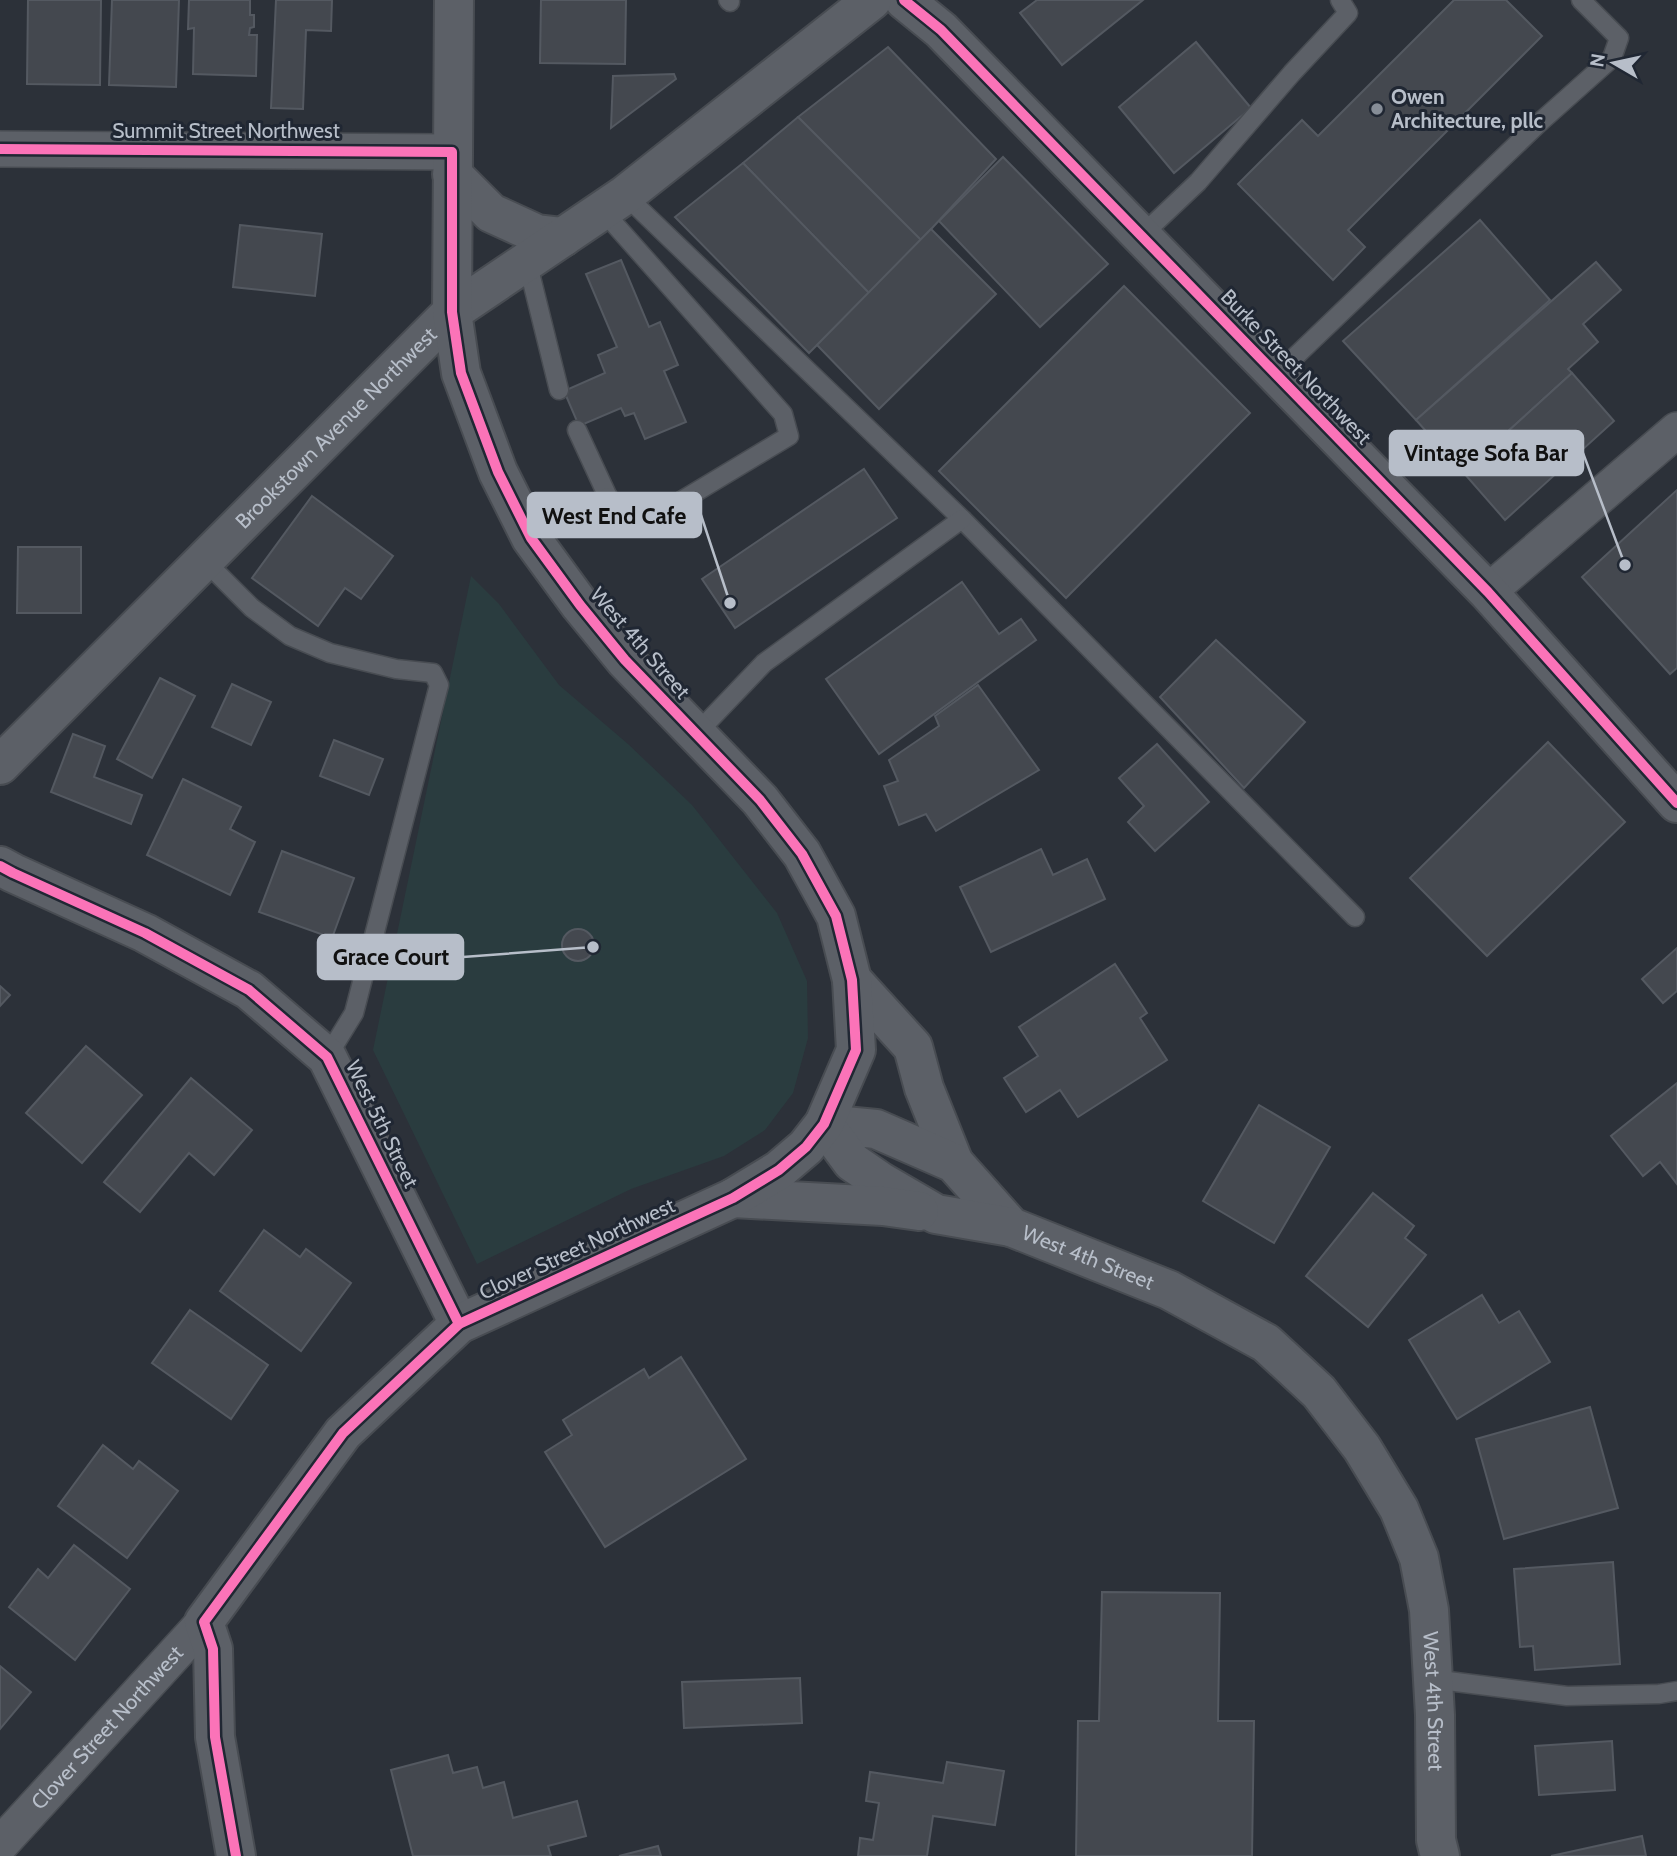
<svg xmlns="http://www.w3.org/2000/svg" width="1677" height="1856" font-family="Cabin,sans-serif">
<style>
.park{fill:#2a3c3f}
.building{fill:#44484f;stroke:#545961;stroke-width:2}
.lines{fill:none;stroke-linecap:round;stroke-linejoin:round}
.service-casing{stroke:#484c52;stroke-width:21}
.minor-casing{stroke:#484c52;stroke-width:38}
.tertiary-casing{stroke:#484c52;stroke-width:42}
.service{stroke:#5c6067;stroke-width:18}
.minor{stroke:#5c6067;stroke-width:35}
.tertiary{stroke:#5c6067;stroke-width:38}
.cycleway-casing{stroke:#202733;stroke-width:15}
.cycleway{stroke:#fb73b8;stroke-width:10}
.poi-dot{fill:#868d97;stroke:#202733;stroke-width:2.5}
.labels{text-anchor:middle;stroke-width:6;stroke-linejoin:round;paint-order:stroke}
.poi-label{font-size:21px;font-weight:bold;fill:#b7bec9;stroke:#202733;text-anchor:start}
.street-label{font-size:21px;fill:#b7bec9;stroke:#202733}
.leader{fill:none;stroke:#b7bec9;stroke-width:2.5}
.callout-dot{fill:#b7bec9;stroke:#202733;stroke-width:2.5}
.callout{fill:#b7bec9;stroke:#b7bec9;stroke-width:2.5}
.callout-label{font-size:23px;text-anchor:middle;font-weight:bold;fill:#111}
</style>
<rect width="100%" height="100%" fill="#2c3139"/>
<path class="park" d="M 471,576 L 499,604 L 559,685 L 628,744 L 692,805 L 777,913 L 807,981 L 808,1038 L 793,1093 L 765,1130 L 724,1156 L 631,1189 L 477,1264 L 373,1050 Z"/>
<g class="building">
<path d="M 28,0 L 101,0 L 100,85 L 27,84 Z"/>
<path d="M 112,0 L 179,0 L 176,87 L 109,85 Z"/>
<path d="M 189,0 L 250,0 L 250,15 L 254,15 L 254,27 L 250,28 L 249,35 L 257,35 L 256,76 L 193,74 L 194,28 L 188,29 Z"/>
<path d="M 276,0 L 332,0 L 331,31 L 306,30 L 303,109 L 271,108 Z"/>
<path d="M 541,0 L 626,0 L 625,64 L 540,63 Z"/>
<path d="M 1037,0 L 1143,0 L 1062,65 L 1020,13 Z"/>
<path d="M 1454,0 L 1506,0 L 1542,36 L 1348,230 L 1365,247 L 1333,280 L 1238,184 L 1302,120 L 1318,136 Z"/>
<path d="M 1196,42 L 1251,108 L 1174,173 L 1119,107 Z"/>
<path d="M 888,47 L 996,159 L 921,240 L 798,117 Z"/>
<path d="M 674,74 L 676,79 L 611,128 L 613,76 Z"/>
<path d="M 798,117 L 921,240 L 869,293 L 743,163 Z"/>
<path d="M 1003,157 L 1108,264 L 1040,327 L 939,221 Z"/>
<path d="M 743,163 L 869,293 L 809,353 L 675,217 Z"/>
<path d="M 1480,220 L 1550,300 L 1416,420 L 1343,341 Z"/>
<path d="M 240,225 L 322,234 L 315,296 L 233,287 Z"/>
<path d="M 931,229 L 996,294 L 879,409 L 817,345 Z"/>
<path d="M 621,260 L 649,327 L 660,322 L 678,365 L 664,371 L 686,422 L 645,439 L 634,413 L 625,416 L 621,408 L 579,426 L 564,391 L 605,373 L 598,355 L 617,347 L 586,274 Z"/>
<path d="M 1596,262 L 1621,290 L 1583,324 L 1598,342 L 1568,369 L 1572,373 L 1463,472 L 1416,420 Z"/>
<path d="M 1124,286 L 1250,413 L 1066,598 L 939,471 Z"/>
<path d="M 1572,373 L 1614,421 L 1505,520 L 1463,472 Z"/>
<path d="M 864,469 L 897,518 L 735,628 L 702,579 Z"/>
<path d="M 1677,490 L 1677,668 L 1670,674 L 1582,577 Z"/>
<path d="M 312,496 L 393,556 L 361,599 L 345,588 L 318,626 L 252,578 Z"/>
<path d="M 18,547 L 81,547 L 81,613 L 17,613 Z"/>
<path d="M 962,582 L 999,634 L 1021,619 L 1036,640 L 879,754 L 826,679 Z"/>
<path d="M 1216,640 L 1305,722 L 1244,788 L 1160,697 Z"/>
<path d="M 160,678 L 195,696 L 152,778 L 117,759 Z"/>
<path d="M 232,684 L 271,702 L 251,745 L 212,727 Z"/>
<path d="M 978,685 L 1039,770 L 936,831 L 926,814 L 899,825 L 884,786 L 898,781 L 889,760 L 939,726 L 935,716 Z"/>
<path d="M 73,734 L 105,746 L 94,777 L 142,795 L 131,824 L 51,792 Z"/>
<path d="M 334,740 L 383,759 L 369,795 L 320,776 Z"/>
<path d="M 1548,742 L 1625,822 L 1487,956 L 1410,878 Z"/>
<path d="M 1157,744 L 1209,802 L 1155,851 L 1128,822 L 1144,806 L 1119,778 Z"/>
<path d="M 183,779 L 241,807 L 230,829 L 255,842 L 230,895 L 147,855 Z"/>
<path d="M 1041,849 L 1053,875 L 1087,859 L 1105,899 L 991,952 L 960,887 Z"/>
<path d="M 282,851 L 354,878 L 332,938 L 259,912 Z"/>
<circle cx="578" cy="945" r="16"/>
<path d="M 1677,948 L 1677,991 L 1663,1003 L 1642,979 Z"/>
<path d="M 1115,964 L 1147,1013 L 1140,1018 L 1167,1060 L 1078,1117 L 1060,1090 L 1026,1112 L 1004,1078 L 1038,1056 L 1019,1027 Z"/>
<path d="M 0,986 L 10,995 L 0,1006 Z"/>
<path d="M 86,1046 L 142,1095 L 82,1163 L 26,1113 Z"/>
<path d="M 191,1078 L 252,1130 L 214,1175 L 189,1153 L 140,1212 L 104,1182 Z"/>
<path d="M 1677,1083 L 1677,1184 L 1660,1162 L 1643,1176 L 1611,1136 Z"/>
<path d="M 1259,1105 L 1330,1147 L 1274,1243 L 1203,1201 Z"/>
<path d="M 1373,1193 L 1414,1226 L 1405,1238 L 1426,1255 L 1368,1327 L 1306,1276 Z"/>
<path d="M 264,1230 L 300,1257 L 306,1249 L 351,1283 L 301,1351 L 220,1291 Z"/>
<path d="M 1482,1295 L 1499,1323 L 1519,1311 L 1550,1362 L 1457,1419 L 1409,1340 Z"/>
<path d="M 190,1310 L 268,1365 L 231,1419 L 152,1363 Z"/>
<path d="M 681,1357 L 746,1459 L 605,1547 L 545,1452 L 572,1435 L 563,1420 L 644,1369 L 649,1378 Z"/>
<path d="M 1590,1407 L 1618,1508 L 1504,1539 L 1476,1439 Z"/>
<path d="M 103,1445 L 133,1469 L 139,1461 L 178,1491 L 127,1558 L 58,1506 Z"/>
<path d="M 74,1545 L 130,1589 L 75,1660 L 9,1607 L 38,1569 L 48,1578 Z"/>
<path d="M 1613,1562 L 1620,1664 L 1535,1670 L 1533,1646 L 1520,1647 L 1514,1569 Z"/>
<path d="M 1102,1592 L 1220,1593 L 1218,1721 L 1254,1721 L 1252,1856 L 1076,1856 L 1078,1721 L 1099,1721 Z"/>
<path d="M 0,1666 L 31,1692 L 0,1729 Z"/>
<path d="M 800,1678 L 802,1723 L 684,1728 L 682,1682 Z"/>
<path d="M 1612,1741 L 1615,1790 L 1539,1795 L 1535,1746 Z"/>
<path d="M 448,1755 L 453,1773 L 477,1767 L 483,1788 L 504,1782 L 513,1818 L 577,1801 L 586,1836 L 548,1846 L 551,1856 L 413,1856 L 391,1770 Z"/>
<path d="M 947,1762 L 1004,1771 L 995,1825 L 933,1816 L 927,1856 L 858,1856 L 860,1838 L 873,1840 L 879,1803 L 866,1801 L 870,1772 L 943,1783 Z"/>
<path d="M 1642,1836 L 1646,1856 L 1551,1856 Z"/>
<path d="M 658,1846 L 661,1856 L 619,1856 Z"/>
</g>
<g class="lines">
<g class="service-casing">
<g id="service">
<path d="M 728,0 L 730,2"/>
<path d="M 625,195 L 962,519 L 1355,917"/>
<path d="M 1142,235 L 1198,182 L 1292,73 L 1348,13 L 1340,0"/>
<path d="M 527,261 L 559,390"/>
<path d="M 1277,374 L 1538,124 L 1612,58 L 1619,38 L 1581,0"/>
<path d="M 577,430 L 608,497"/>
<path d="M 531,538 L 608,497 L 625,516 L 646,522 L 789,436 L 783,414 L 602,210"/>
<path d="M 204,560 L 252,608 L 290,636 L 330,653 L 396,669 L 433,673 L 439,685 L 354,1013 L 327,1057"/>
<path d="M 696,734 L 764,663 L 962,519"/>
<path d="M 1432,1679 L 1567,1696 L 1659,1694 L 1677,1691"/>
</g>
</g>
<g class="minor-casing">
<g id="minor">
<path d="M 0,149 L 452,152"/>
<path d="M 1488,592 L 1677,430"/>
<path id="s1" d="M 0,1845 L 204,1622"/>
</g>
</g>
<g class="tertiary-casing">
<g id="tertiary">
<path d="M 904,0 L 941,30 L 1488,592 L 1677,803"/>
<path d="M 452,174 L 491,213 L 537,234 L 563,237"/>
<path id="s2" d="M 0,765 L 452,312 L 625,195 L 872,0"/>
<path d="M 0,866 L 13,873 L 145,933 L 249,990 L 327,1057 L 459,1324"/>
<path d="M 852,980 L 913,1047 L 924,1088 L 954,1163"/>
<path id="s3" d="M 824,1124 L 876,1129 L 954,1163 L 1011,1227 L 1169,1290 L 1266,1343 L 1319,1392 L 1362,1448 L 1399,1509 L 1419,1558 L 1429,1610 L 1435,1715 L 1436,1840 L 1440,1856"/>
<path d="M 824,1124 L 852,1162 L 881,1182 L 936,1214 L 1011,1227"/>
<path d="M 733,1198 L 883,1206 L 919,1211"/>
<path d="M 236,1856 L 215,1737 L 213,1649 L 204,1622 L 343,1433 L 459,1324 L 733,1198 L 779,1170 L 806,1147 L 824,1124 L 856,1050 L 852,980 L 836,916 L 802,854 L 760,800 L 625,660 L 580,605 L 531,538 L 498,472 L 461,373 L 452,312 L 454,0"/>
</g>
</g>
<use href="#service" class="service"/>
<use href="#minor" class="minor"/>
<use href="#tertiary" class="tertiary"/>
<g class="cycleway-casing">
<g id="cycleway">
<path d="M 904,0 L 941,30 L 1488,592 L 1677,803"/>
<path d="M 0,149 L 452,152 L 452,312 L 461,373 L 498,472 L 531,538 L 580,605 L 625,660 L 760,800 L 802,854 L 836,916 L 852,980 L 856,1050 L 824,1124 L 806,1147 L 779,1170 L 733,1198 L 459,1324 L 343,1433 L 204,1622 L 213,1649 L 215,1737 L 236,1856"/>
<path d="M 0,866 L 13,873 L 145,933 L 249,990 L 327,1057 L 459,1324"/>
</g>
</g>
<use href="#cycleway" class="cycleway"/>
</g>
<circle class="poi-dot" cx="1377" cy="109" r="7"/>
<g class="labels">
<g class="poi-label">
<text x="1391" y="104">Owen<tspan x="1391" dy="24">Architecture, pllc</tspan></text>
</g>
<g class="street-label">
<text x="226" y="138">Summit Street Northwest</text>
<text transform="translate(1296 367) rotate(46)" y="7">Burke Street Northwest</text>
<text dy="7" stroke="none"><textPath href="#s2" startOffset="476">Brookstown Avenue Northwest</textPath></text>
<text transform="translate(640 643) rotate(49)" y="7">West 4th Street</text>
<text transform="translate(382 1124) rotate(64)" y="7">West 5th Street</text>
<text transform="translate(577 1249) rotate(-25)" y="7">Clover Street Northwest</text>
<text dy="7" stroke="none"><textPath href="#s3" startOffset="306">West 4th Street</textPath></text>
<text dy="7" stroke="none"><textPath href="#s3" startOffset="915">West 4th Street</textPath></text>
<text dy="7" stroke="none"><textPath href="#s1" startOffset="159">Clover Street Northwest</textPath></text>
</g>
</g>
<path class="leader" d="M1625 565L1583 453M730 603L701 515M593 947L463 957"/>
<g class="callout-dot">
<circle cx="1625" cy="565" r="7"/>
<circle cx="730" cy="603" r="7"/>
<circle cx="593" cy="947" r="7"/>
</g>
<g class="callout">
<rect x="1390" y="431" width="193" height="44" rx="7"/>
<rect x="528" y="493" width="173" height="44" rx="7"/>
<rect x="318" y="935" width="145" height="44" rx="7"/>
</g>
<g class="callout-label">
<text x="1486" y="461">Vintage Sofa Bar</text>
<text x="614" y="524">West End Cafe</text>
<text x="391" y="965">Grace Court</text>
</g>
<g transform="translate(1614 63) rotate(279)" stroke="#202733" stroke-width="5" paint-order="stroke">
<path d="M0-5L12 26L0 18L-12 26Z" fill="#b7bec9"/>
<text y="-10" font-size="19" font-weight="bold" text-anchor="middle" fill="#b7bec9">N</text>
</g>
</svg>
